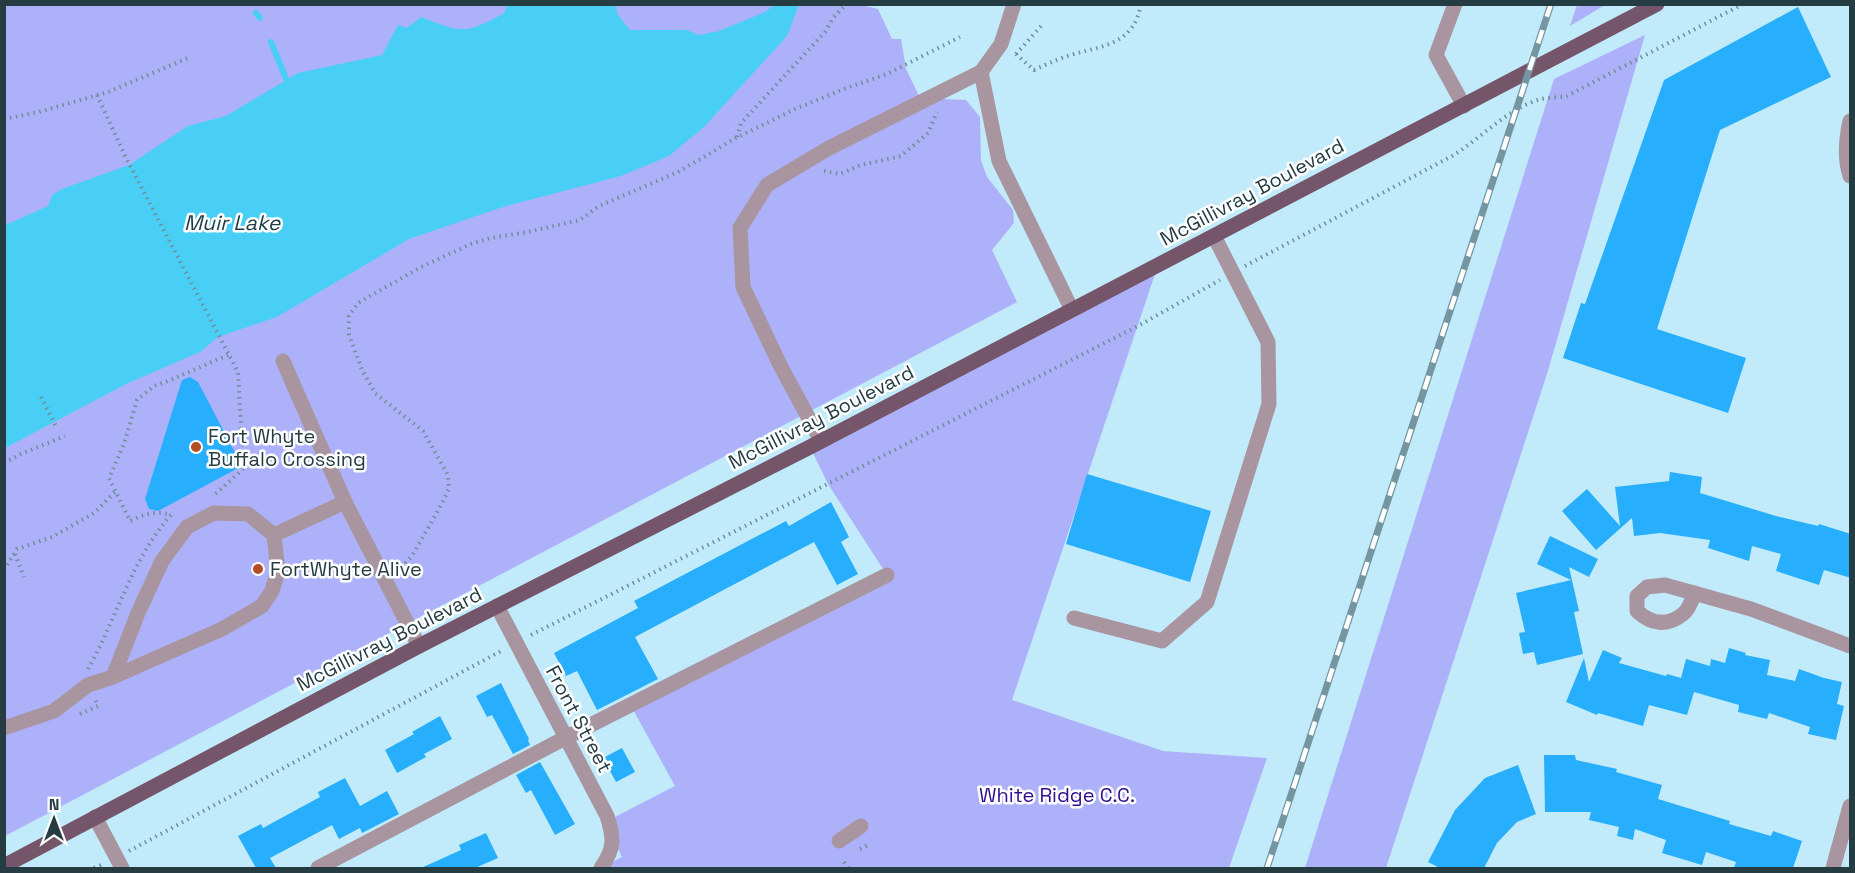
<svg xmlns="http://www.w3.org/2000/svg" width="1855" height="873" font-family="'Space Grotesk',sans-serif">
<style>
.green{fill:#adb1fa}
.water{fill:#49cff6}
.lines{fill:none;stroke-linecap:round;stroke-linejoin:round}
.stream{stroke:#49cff6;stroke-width:6}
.building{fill:#27aefd}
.path{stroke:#6f8f99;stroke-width:4;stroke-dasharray:1.5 4.5;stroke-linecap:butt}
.minor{stroke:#a895a0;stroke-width:15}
.major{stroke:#755569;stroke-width:15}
.rail-casing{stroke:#7596a1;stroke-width:7}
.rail{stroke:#fff;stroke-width:4.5;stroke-dasharray:14;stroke-linecap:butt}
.poi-dot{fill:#b34d22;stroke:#fff;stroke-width:2}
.labels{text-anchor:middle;stroke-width:5;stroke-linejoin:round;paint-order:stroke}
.street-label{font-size:20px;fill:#263c43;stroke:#fff}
.poi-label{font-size:20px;fill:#263c43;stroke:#fff;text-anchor:start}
.park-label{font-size:20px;fill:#300d91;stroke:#fff}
.water-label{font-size:21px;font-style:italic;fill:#213d47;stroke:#fff}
</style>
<rect width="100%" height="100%" fill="#c1ebfa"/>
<g class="green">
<path d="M 5,5 L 862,5 L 878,9 L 892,39 L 901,39 L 906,69 L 920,98 L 966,100 L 980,117 L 981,160 L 987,177 L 1013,210 L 1014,223 L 992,250 L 1017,302 L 5,836 Z"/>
<path d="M 1577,5 L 1577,4 L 1605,5 L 1570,26 Z"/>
<path d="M 1645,35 L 1547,374 L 1386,868 L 1305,868 L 1554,79 Z"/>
<path d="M 1158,265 L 1012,700 L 1163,751 L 1267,758 L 1229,868 L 601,868 L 622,857 L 605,822 L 675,786 L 631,706 L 887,575 L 828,484 L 810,447 Z"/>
</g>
<path class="water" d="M 508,4 L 615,5 L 618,15 L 630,30 L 687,30 L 699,35 L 719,31 L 765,12 L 774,5 L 799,5 L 787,36 L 704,127 L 669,156 L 621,176 L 506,206 L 409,239 L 277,317 L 218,337 L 200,352 L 128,383 L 5,448 L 5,222 L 8,224 L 48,206 L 52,195 L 62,189 L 129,165 L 188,126 L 226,116 L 298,73 L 382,55 L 398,25 L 407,28 L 421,17 C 462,33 465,35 504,13 Z"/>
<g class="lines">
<g class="stream">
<path d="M 256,13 L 260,18"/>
<path d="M 271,42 L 287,81"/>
</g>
</g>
<g class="building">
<path d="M 1798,7 L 1831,77 L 1720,130 L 1657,329 L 1746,358 L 1728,413 L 1563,358 L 1581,303 L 1585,304 L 1664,80 Z"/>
<path d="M 190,377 L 198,382 L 242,466 L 158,511 L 149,509 L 145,499 L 182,380 Z"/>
<path d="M 1670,472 L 1702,477 L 1700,493 L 1776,516 L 1818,526 L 1819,524 L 1851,534 L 1851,578 L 1824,570 L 1819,585 L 1776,571 L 1781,554 L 1752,546 L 1749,561 L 1708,548 L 1710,540 L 1660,533 L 1634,536 L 1632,518 L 1596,550 L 1562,511 L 1587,489 L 1620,526 L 1615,487 L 1669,481 Z"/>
<path d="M 1087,474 L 1211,511 L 1190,582 L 1066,544 Z"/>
<path d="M 831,502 L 849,537 L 841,542 L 858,574 L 837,585 L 814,542 L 635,637 L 658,679 L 597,710 L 577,671 L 566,676 L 554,653 L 638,608 L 634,601 L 786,521 L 789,526 Z"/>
<path d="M 1550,536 L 1598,559 L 1589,577 L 1569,567 L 1579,611 L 1574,612 L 1583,654 L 1537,665 L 1534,652 L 1523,654 L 1519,633 L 1525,632 L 1516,593 L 1571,580 L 1537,564 Z"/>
<path d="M 1729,648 L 1746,653 L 1745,655 L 1770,660 L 1767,675 L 1795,681 L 1799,669 L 1824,678 L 1842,682 L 1837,704 L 1844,706 L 1836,740 L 1808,734 L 1810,727 L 1769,713 L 1767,719 L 1738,712 L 1739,705 L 1694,692 L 1687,715 L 1649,705 L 1643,726 L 1598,713 L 1597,715 L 1566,702 L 1584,658 L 1589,682 L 1603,650 L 1622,658 L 1619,663 L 1666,676 L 1667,674 L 1681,678 L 1686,659 L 1710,666 L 1711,659 L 1725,663 Z"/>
<path d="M 501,683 L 529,739 L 528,740 L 530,745 L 513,754 L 492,715 L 487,717 L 476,696 Z"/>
<path d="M 440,716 L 452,739 L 424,754 L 426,757 L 397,773 L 385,750 L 414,734 L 412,732 Z"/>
<path d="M 622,748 L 635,772 L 616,782 L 603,758 Z"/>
<path d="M 1544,755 L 1575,755 L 1576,760 L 1617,769 L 1616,772 L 1662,785 L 1658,799 L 1730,821 L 1729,824 L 1771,836 L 1773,831 L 1802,841 L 1793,868 L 1734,868 L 1736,862 L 1706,852 L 1702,865 L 1662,853 L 1666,840 L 1635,829 L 1633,840 L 1617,836 L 1619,827 L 1589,820 L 1591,812 L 1545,812 Z"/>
<path d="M 540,762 L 575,824 L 555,835 L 531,790 L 526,793 L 516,775 Z"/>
<path d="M 1518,765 L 1536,814 L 1517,822 L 1497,843 L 1484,868 L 1440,868 L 1428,862 L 1455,810 L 1485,778 Z"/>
<path d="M 345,778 L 360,806 L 387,791 L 399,814 L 362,833 L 360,828 L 339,839 L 332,825 L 270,858 L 276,868 L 256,868 L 238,836 L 261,824 L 263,828 L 320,797 L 318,792 Z"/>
<path d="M 486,833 L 498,858 L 475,868 L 421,868 L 461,850 L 459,845 Z"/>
</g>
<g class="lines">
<g class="path">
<path d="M 1016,54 L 1043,24"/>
<path d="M 1016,54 L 1034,70 C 1047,64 1060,58 1074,54 C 1107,45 1134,43 1141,4"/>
<path d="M 97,95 L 126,158 L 238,372 L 242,443 L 252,461 L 213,496"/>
<path d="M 4,119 L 39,112 L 108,92 L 188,58"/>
<path d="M 737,137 L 741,123 L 825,32 L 833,18 L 846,4"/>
<path d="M 824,171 L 840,174 L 861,165 L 901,156 L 928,133 L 937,112"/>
<path d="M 1245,266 L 1452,156 C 1480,139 1504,112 1535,101 C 1544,97 1557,98 1567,96 L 1743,4"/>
<path d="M 41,397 L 57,428"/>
<path d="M 4,463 L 21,454 L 65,436"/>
<path d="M 15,554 L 24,577"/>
<path d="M 4,570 L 17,549 L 52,537 L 94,513 L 115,492"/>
<path d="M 397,572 L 412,556 L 440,507 L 449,489 L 448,475 L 423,431 L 375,393 L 362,370 L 349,335 L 349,316 L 358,303 L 421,267 L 471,244 L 490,238 L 528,232 L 580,220 L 599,206 L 678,172 L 736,138 L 793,110 L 844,89 L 887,74 L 960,37"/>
<path d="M 531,635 L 1138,326 L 1220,280"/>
<path d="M 88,669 C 117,618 131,560 171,515 C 156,510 144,514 130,521 L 109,478 L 124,444 L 137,400 L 154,386 L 173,379 L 230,354"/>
<path d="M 80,714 L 98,706 L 95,699"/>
<path d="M 860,849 L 870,844"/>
<path d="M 129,851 L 503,650"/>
<path d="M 844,862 L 848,868"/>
<path d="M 94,868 L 104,864"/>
</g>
<g class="minor">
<path d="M 1014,4 L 1001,44 L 981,72 L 999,161 L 1072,310"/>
<path d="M 1455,4 L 1436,55 L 1464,106"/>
<path d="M 1850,121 C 1846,139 1844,158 1850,176"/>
<path d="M 283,361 L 345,502"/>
<path d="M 821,441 L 780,365 L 743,287 L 740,228 L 767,185 L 829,148 L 981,72"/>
<path d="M 274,535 L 345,502 L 419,646"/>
<path d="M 1695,593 C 1692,599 1689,610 1683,614 C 1667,627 1651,624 1637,611 L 1637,596 L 1647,587 L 1665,585 L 1751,609 L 1850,646"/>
<path d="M 497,606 L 607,816 C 614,838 615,848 601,868"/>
<path d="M 1074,618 L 1162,641 L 1207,602 L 1269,404 L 1268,342 L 1214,236"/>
<path d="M 4,728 L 54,711 L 88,685 L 113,677 L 222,629 L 262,606 L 272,591 L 278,571 L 274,535 L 248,514 L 214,513 L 187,527 L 162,561 L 138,613 L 113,677"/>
<path d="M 95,817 L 122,868"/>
<path d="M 839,841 L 861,826"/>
<path d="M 318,868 L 565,738 L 887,575"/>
<path d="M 1833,868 L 1850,806"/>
</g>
<path class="major" d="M 4,866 L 419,646 L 810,447 L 1657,4"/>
<g class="rail-casing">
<path id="rail" d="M 1267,868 L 1551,4"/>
</g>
<use href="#rail" class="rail"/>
</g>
<g class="poi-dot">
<circle cx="196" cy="447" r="6"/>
<circle cx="258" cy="569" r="6"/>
</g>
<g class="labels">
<g class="street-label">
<text transform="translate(1252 192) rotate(-28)" y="7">McGillivray Boulevard</text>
<text transform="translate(821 417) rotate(-27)" y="7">McGillivray Boulevard</text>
<text transform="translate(389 639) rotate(-27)" y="7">McGillivray Boulevard</text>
<text transform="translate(579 719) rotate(62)" y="7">Front Street</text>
</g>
<g class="poi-label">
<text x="208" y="443">Fort Whyte<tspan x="208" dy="23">Buffalo Crossing</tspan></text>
<text x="270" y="576">FortWhyte Alive</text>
</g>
<g class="park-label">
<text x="1057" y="802">White Ridge C.C.</text>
</g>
<g class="water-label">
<text x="232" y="230">Muir Lake</text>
</g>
</g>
<rect width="1855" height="873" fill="none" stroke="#263c43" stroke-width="12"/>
<g transform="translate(54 819)" stroke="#ffffff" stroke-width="4.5" paint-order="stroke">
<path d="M0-4.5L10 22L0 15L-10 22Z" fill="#263c43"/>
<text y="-9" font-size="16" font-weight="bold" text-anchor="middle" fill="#263c43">N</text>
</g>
</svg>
